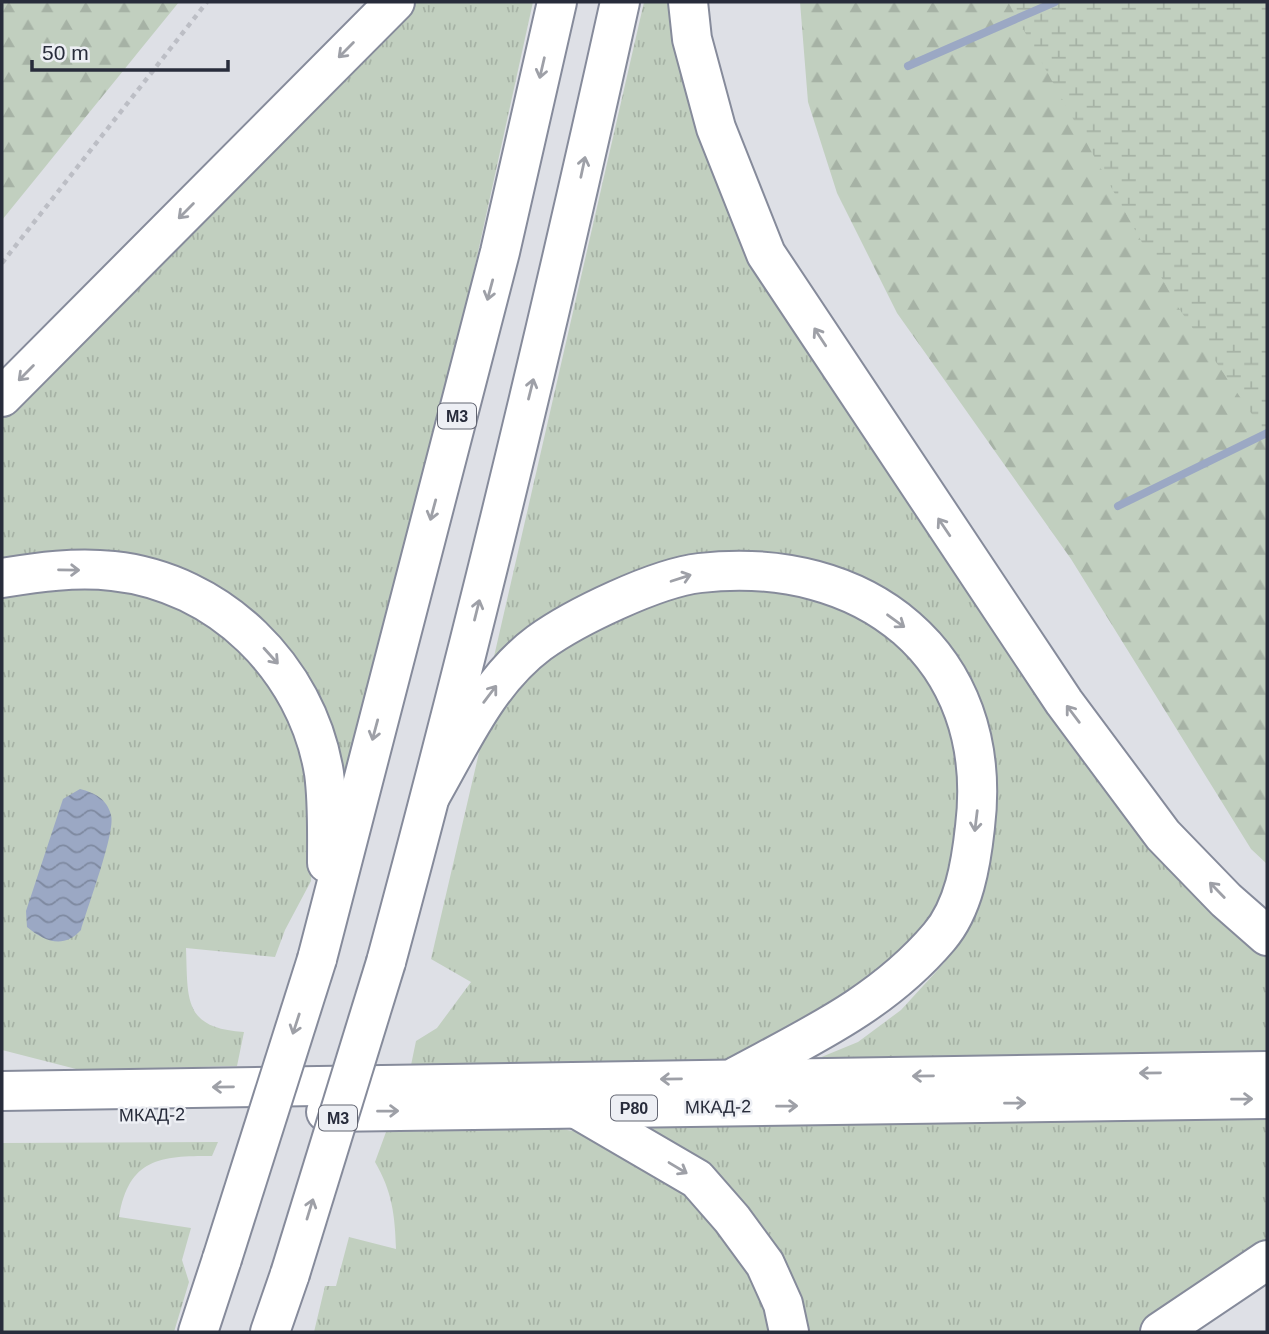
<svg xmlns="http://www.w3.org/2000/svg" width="1269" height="1334" font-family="Arial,sans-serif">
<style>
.grass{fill:url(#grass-tufts)}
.forest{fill:url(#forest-firs)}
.wetland{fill:url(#wetland-marsh)}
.water{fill:url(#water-waves)}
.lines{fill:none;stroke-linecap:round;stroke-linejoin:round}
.stream{stroke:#9ba8c4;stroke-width:8}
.trunk-casing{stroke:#868b9b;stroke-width:42}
.path{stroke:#bcbec5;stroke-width:4.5;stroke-dasharray:5 5;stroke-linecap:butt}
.trunk{stroke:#fff;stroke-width:38}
.trunk-bridge-casing{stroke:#868b9b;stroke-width:42;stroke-linecap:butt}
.trunk-bridge{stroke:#fff;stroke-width:38}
.oneway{stroke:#9ea0a7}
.labels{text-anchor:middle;stroke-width:5;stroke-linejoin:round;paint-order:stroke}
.shield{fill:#edeff4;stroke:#636672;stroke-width:2}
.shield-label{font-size:16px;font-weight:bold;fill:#282c3b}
.street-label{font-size:18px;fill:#282c3b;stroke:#edeff4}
</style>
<defs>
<pattern id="grass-tufts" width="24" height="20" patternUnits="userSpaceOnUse" patternTransform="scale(1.75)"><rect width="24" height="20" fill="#c1cfbf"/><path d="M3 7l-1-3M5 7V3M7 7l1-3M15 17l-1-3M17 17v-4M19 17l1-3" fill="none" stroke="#a6b2a5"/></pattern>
<pattern id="forest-firs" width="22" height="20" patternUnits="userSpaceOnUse" patternTransform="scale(1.75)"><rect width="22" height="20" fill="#c1cfbf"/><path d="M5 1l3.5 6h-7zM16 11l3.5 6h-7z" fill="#a6b2a5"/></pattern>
<pattern id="wetland-marsh" width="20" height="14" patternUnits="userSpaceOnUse" patternTransform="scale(1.75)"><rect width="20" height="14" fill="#c1cfbf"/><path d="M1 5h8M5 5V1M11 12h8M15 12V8" fill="none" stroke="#a6b2a5"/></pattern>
<pattern id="water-waves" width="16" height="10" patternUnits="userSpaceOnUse" patternTransform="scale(1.75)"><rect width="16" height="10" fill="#9ba8c4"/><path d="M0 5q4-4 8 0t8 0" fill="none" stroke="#7e89a0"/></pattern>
</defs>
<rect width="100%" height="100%" fill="#dee0e6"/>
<g class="grass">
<path d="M 408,2 L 533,2 L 460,334 L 339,801 L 235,608 L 2,569 L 2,417 L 156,264 Z"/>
<path d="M 644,2 L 675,2 L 760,274 L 830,387 L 1064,727 L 1258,952 L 1267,958 L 1267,1058 L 802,1065 L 858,1042 L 901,1010 L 944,963 L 981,887 L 995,808 L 983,722 L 951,647 L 879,587 L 819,560 L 728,552 L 645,572 L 490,674 Z"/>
<path d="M 24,581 L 170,594 L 268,664 L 308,744 L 313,831 L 311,881 L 285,930 L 275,957 L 186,948 C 188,1000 183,1028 244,1032 L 237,1066 L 80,1070 L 2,1050 L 2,589 Z"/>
<path d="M 749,584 L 815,590 L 918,655 L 965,758 L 957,872 L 933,919 L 857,999 L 727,1060 L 410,1070 L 416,1041 L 437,1028 L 471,982 L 431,959 L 481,744 L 515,691 L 563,648 L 674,592 Z"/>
<path d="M 1267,1113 L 1267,1242 L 1136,1332 L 800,1332 L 628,1121 Z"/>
<path d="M 536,1125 L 598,1135 L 647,1157 L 730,1234 L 779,1332 L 314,1332 L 325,1286 L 336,1286 L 349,1237 L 396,1249 C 395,1215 392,1191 375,1162 L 386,1132 Z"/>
<path d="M 218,1142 L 212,1156 C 160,1156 129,1158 119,1217 L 191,1228 L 182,1260 L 189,1282 L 174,1332 L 2,1332 L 2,1143 Z"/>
</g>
<g class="forest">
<path d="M 2,2 L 179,2 L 2,220 Z"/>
<path d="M 800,2 L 1267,2 L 1267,864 L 1251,849 L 1071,559 L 897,313 L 837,193 L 808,102 Z"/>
</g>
<path class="wetland" d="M 1008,2 L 1267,2 L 1267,436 L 1178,307 Z"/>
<path class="water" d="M 80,789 C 95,793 107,799 111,815 C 116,832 87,908 81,930 C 64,949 45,942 27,927 L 26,911 L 63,799 Z"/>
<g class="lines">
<g class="stream">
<path d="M 908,66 L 1055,2"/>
<path d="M 1118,506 L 1267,433"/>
</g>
<g class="trunk-casing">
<g id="trunk">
<path d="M 688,2 L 692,39 L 716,128 L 766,254 L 1064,702 L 1163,835 L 1226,900 L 1267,936"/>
<path d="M 2,397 L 395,2"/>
<path d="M 2,578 C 39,572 75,567 113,571 C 219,582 307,668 324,773 C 328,802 327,834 327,863"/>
<path d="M 431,795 C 462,741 488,681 539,643 C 575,617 656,578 700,573 C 863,554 996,654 975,827 C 971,864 964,908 939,937 C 883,1003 811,1036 737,1076"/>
<path d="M 317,959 L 500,252 L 557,2"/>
<path d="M 386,962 C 472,644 549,323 620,2"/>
<path d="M 2,1091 L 1267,1071"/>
<path d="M 577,1109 L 697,1179 L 732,1219 L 765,1264 L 783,1304 L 789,1332"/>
<path d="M 326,1112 L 1267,1099"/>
<path d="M 198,1332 L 222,1259"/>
<path d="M 270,1332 L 290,1274"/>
<path d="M 1160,1332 L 1267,1260"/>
</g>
</g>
<path class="path" d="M 2,263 L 207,2"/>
<use href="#trunk" class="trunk"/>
<g class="trunk-bridge-casing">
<g id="trunk-bridge">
<path d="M 222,1259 L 317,959"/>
<path d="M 290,1274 L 386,962"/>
</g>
</g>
<use href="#trunk-bridge" class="trunk-bridge"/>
</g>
<defs><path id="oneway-shaft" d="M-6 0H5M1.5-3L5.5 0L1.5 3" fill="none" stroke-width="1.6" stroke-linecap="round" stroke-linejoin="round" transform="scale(1.75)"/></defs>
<g class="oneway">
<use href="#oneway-shaft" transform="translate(346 50) rotate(135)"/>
<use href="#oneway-shaft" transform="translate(542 68) rotate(103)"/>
<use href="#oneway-shaft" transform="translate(583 167) rotate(-78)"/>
<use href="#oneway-shaft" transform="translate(186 211) rotate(135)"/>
<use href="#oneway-shaft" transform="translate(490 290) rotate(105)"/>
<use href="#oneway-shaft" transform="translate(820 337) rotate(-123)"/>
<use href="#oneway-shaft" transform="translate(26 373) rotate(135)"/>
<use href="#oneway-shaft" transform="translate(531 389) rotate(-76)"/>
<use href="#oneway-shaft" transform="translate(433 510) rotate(105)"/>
<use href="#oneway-shaft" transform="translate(944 527) rotate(-124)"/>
<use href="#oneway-shaft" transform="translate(69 570) rotate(1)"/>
<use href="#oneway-shaft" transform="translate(681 578) rotate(-18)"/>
<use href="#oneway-shaft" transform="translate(477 610) rotate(-76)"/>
<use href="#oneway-shaft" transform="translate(896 621) rotate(36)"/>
<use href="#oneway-shaft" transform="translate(271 656) rotate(48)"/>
<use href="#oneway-shaft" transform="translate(490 694) rotate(-53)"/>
<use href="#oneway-shaft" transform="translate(1073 714) rotate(-127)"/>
<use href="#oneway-shaft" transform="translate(375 730) rotate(105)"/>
<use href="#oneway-shaft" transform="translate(976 821) rotate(97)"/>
<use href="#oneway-shaft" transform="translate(1217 890) rotate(-134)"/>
<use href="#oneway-shaft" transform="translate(296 1024) rotate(108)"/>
<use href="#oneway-shaft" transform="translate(1150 1073) rotate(179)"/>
<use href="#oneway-shaft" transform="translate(923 1076) rotate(179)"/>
<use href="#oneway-shaft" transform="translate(671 1079) rotate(179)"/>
<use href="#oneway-shaft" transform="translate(223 1087) rotate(179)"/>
<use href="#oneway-shaft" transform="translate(1242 1099) rotate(-1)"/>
<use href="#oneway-shaft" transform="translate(1015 1103) rotate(-1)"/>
<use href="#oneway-shaft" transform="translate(787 1106) rotate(-1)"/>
<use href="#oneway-shaft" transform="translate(388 1111) rotate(-1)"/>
<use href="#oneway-shaft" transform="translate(678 1168) rotate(31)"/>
<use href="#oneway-shaft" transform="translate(310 1209) rotate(-73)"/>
</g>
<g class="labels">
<g class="shield">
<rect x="438" y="403.5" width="38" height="25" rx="5"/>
<rect x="611" y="1095.5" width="46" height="25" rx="5"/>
<rect x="319" y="1105.5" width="38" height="25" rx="5"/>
</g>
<g class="shield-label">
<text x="457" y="422">М3</text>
<text x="634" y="1114">Р80</text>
<text x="338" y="1124">М3</text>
</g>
<g class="street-label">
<text transform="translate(718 1107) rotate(-1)" y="6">МКАД-2</text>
<text transform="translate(152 1115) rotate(-1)" y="6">МКАД-2</text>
</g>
</g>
<rect width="1269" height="1334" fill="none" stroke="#282c3b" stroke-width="7"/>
<path d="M32 60v10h196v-10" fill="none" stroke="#282c3b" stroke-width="3.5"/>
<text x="42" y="60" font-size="21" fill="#282c3b" stroke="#edeff4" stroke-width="5" paint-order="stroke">50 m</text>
</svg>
